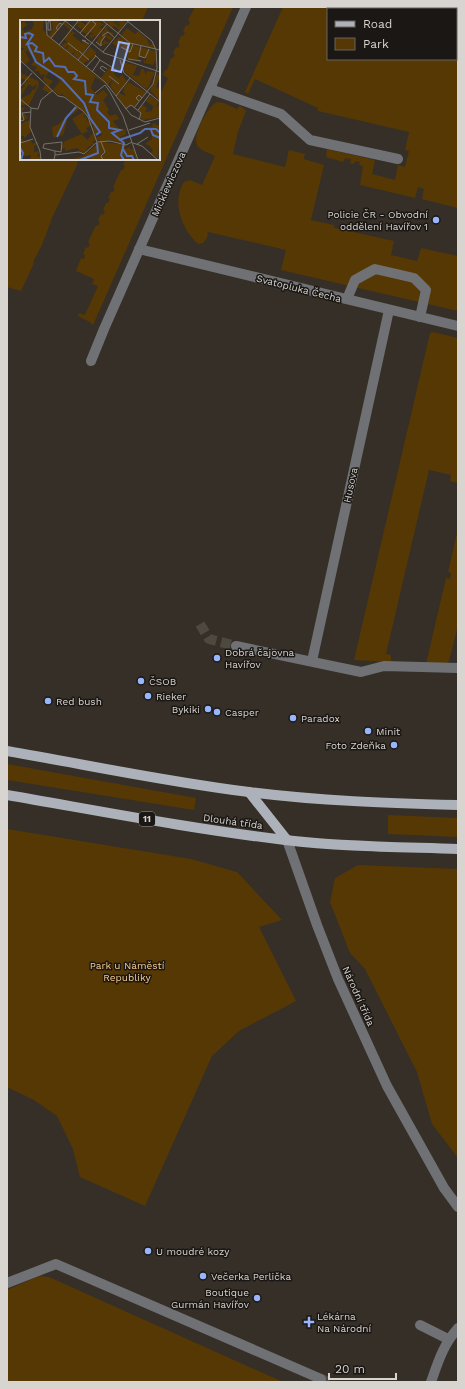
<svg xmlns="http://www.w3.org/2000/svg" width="465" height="1389" font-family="'Work Sans',sans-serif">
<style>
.green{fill:#563804;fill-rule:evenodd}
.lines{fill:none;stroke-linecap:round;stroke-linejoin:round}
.minor-tunnel{stroke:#4d4840;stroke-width:10;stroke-dasharray:10 5;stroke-linecap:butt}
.minor{stroke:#6f7175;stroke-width:10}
.major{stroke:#adb1ba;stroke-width:10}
.poi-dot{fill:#98b5fd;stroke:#1a1714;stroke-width:1.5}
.labels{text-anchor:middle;stroke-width:3;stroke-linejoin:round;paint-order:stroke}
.shield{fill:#1a1714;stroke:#9f9b97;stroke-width:1}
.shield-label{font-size:9px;font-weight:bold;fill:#d8d4cf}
.street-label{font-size:10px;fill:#d8d4cf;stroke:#1a1714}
.poi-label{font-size:10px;fill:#d8d4cf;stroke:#1a1714;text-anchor:start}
.park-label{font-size:10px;fill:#f6ca8e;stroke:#1a1714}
.inset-river{fill:none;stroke:#526fbb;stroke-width:2}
.inset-road{fill:none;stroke:#76716a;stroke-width:1}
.view{fill:#98b5fd;fill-opacity:0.15;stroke:#98b5fd;stroke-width:2}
.inset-edge{fill:none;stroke:#d8d4cf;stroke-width:2}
</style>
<rect width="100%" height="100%" fill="#352f27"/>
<g class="green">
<path d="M 7,7 L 148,7 L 142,21 L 21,21 L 21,159 L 79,159 L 77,163 L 78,163 L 52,218 L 42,245 L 33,262 L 34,263 L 21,291 L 7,287 Z"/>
<path d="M 194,7 L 233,7 L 93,325 L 90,322 L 78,316 L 79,313 L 85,315 L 98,286 L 92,284 L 94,279 L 76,271 L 81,258 L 84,259 L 85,255 L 83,254 L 86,247 L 88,248 L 90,244 L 88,242 L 96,225 L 98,226 L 100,222 L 98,220 L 101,214 L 103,215 L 105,211 L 103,210 L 106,203 L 108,203 L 110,199 L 108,198 L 111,192 L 113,192 L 115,189 L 113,187 L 121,170 L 123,170 L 125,166 L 123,165 L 126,159 L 159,159 L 159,97 L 168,78 L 163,75 L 165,70 L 167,70 L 171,58 L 173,58 L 175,55 L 173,53 L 176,47 L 178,48 L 180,44 L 178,43 L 181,36 L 183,36 L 185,32 L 183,31 L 186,25 L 188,26 L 190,22 L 188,20 L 194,9 Z"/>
<path d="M 283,7 L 458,7 L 458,208 L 422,199 L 424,189 L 418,187 L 415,198 L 360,185 L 363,166 L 359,165 L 360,162 L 355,161 L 354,164 L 350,163 L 351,159 L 345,158 L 343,162 L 326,157 L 327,149 L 375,160 L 372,174 L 395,180 L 398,165 L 405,167 L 409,151 L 405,150 L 409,132 L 318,111 L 318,108 L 255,79 L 248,94 L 245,92 ZM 328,9 L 456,9 L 456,59 L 328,59 Z"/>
<path d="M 217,102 L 224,103 L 237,109 L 239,106 L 242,107 L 246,111 L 238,132 L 233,154 L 285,167 L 289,150 L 305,154 L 304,159 L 324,165 L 311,220 L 334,225 L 334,227 L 335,228 L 394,241 L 391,255 L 417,261 L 421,248 L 458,256 L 458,311 L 281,270 L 286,250 L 208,232 L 207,238 L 203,243 L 198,244 C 182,230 171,201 184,182 L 190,180 L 202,185 L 215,156 C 210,153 200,151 197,145 C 192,136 208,106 217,102 Z"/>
<path d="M 433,332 L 458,338 L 458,483 L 450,481 L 451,475 L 429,470 L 386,654 L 391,655 L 391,662 L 354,660 L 430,333 Z"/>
<path d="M 458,529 L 458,625 L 449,661 L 447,663 L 426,664 L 446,578 L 450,579 L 451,573 L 448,572 Z"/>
<path d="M 7,764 L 196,798 L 194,810 L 7,780 Z"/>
<path d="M 388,815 L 458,818 L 458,837 L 388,834 Z"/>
<path d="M 7,829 L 191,859 L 237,872 L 282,920 L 259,927 L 296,1001 L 239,1031 L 212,1056 L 145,1206 L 80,1177 L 73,1149 L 57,1116 L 34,1100 L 7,1087 Z"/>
<path d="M 358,865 L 458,869 L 458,1158 L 432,1124 L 417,1072 L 365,969 L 350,953 L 330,902 L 335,878 Z"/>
<path d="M 39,1276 L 49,1277 L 283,1382 L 7,1382 L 7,1290 Z"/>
</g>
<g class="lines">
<g class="minor-tunnel">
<path d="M 200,624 L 209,639 L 236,646"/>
<path d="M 321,1379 L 329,1382"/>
</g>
<g class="minor">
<path d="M 210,89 L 281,114 L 310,140 L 398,159"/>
<path d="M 139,249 L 458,326"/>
<path d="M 347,299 L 355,280 L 375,269 L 414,278 L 426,290 L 420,317"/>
<path d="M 91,361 L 104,329 L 246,7"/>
<path d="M 236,646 L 361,672 L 384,666 L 458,668"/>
<path d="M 312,661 L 389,310"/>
<path d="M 287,840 L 317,925 L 338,979 L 387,1086 L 444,1188 L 458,1207"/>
<path d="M 7,1283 L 56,1264 L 321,1379"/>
<path d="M 420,1325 L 448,1339"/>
<path d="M 431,1382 C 438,1362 443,1345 458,1328"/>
</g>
<g class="major">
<path d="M 7,751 C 88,765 168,782 249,792 C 319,801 388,803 458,805"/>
<path d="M 249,792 L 287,840"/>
<path d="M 7,795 C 100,811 192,829 285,840 C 343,847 401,847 458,849"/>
</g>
</g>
<g class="poi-dot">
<circle cx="436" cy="220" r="4"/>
<circle cx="217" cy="658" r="4"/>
<circle cx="141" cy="681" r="4"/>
<circle cx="148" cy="696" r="4"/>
<circle cx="48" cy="701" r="4"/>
<circle cx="208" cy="709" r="4"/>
<circle cx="217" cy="712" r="4"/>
<circle cx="293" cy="718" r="4"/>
<circle cx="368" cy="731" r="4"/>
<circle cx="394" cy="745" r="4"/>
<circle cx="148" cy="1251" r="4"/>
<circle cx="203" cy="1276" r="4"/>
<circle cx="257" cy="1298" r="4"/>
<path d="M307 1316h4v4h4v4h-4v4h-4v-4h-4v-4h4z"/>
</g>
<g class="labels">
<rect class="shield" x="139" y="812" width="16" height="14" rx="3"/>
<g class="shield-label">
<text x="147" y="822">11</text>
</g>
<g class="street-label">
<text transform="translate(168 184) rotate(-66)" y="4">Mickiewiczova</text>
<text transform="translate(299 288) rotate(14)" y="4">Svatopluka Čecha</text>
<text transform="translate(350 485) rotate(-78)" y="4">Husova</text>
<text transform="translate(233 821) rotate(8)" y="4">Dlouhá třída</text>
<text transform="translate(359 996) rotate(66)" y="4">Národní třída</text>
</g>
<g class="poi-label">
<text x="428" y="218" text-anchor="end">Policie ČR - Obvodní<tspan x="428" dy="12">oddělení Havířov 1</tspan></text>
<text x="225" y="656">Dobrá čajovna<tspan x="225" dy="12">Havířov</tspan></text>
<text x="149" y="685">ČSOB</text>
<text x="156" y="700">Rieker</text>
<text x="56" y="705">Red bush</text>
<text x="200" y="713" text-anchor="end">Bykiki</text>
<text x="225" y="716">Casper</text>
<text x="301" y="722">Paradox</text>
<text x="376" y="735">Minit</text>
<text x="386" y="749" text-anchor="end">Foto Zdeňka</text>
<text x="156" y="1255">U moudré kozy</text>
<text x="211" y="1280">Večerka Perlička</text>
<text x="249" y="1296" text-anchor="end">Boutique<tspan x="249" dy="12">Gurmán Havířov</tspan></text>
<text x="317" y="1320">Lékárna<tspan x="317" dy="12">Na Národní</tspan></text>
</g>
<g class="park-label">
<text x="127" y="969">Park u Náměstí<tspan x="127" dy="12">Republiky</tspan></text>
</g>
</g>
<g transform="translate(20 20)">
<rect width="140" height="140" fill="#352f27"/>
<path d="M 0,0 L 1,3 L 4,1 L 7,5 L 2,9 L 5,12 L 12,9 L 14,4 L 12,0 L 24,0 L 23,9 L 27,15 L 89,67 L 75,57 L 71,68 L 77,75 L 83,70 L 88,75 L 83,80 L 89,90 L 87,92 L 90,96 L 96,94 L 99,99 L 93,101 L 98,108 L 106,110 L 106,114 L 99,118 L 109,115 L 110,116 L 104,119 L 105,124 L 91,120 L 82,122 L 105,125 L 105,129 L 112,126 L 109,129 L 115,129 L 117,140 L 113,135 L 114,140 L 71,140 L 71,137 L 68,140 L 50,140 L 65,135 L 80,121 L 76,118 L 82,115 L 81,113 L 76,115 L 72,109 L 74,104 L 66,108 L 68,111 L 62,114 L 67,120 L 73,113 L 77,121 L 72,121 L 75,124 L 68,127 L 64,134 L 57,128 L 45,131 L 45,128 L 40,129 L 45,121 L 62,114 L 52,99 L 63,92 L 65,95 L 63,98 L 66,96 L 68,102 L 71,100 L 64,92 L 42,74 L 39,75 L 33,70 L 42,59 L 40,61 L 33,52 L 30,51 L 25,57 L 33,61 L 29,66 L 32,70 L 29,73 L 22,69 L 27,63 L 23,60 L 25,54 L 20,55 L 19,51 L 14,51 L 17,47 L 11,45 L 15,40 L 7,30 L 5,32 L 10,40 L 6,44 L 3,42 L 0,45 L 0,31 L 5,28 L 0,28 ZM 31,0 L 41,0 L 42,3 L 40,1 L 38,3 L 42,4 L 44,2 L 53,9 L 50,14 L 53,11 L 58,17 L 55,14 L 52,15 L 64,25 L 61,20 L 69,24 L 58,39 L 53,35 L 56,30 L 52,34 L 46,30 L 49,25 L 45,28 L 41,25 L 47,22 L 44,19 L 50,10 L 43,4 L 32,18 L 29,15 L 33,9 ZM 60,0 L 65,5 L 67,3 L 62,0 L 80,2 L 84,5 L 79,7 L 82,9 L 85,5 L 80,0 L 86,5 L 74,20 L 76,17 L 74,15 L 73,19 L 69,16 L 73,14 L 71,12 L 67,16 L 65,13 L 61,12 L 63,6 L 61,9 L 57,6 L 61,4 L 56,5 ZM 84,0 L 92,0 L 98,6 L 96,0 L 99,4 L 97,7 L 100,5 L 98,0 L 106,2 L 98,13 L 95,10 L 98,12 L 99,10 L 94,6 L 92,8 ZM 87,6 L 97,13 L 87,7 L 88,11 L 94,13 L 93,15 L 89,12 L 86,15 L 92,17 L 91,21 L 86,17 L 81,22 L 83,24 L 84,20 L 89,23 L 81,26 L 76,22 L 80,16 L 75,21 L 80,15 L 82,18 L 81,14 ZM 107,8 L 115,14 L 118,11 L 127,19 L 130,26 L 133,23 L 135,29 L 110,22 L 103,17 L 102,14 ZM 99,15 L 113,25 L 135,31 L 136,44 L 135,41 L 133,45 L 124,43 L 123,40 L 126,41 L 126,37 L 117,37 L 120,40 L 108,39 L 104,37 L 105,34 L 103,37 L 106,30 L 102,28 L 104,21 L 98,28 L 92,23 L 99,17 L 104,21 ZM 70,27 L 76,32 L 75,37 L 68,44 L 74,36 L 63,44 L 59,40 ZM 101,41 L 117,46 L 113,55 L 119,56 L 121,49 L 124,49 L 123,55 L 124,50 L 126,55 L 127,51 L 135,52 L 127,70 L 105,52 ZM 89,48 L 98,51 L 93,53 L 98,58 L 100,59 L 99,57 L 102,55 L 107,61 L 96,75 L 90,66 L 93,59 L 88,65 L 81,58 ZM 8,50 L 5,55 L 18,61 L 19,65 L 9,85 L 0,85 L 1,88 L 6,87 L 2,91 L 8,98 L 4,99 L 0,98 L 0,79 L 10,74 L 13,69 L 15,70 L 17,64 L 13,67 L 9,64 L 0,77 L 0,70 L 5,66 L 3,64 L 5,61 L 11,62 L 0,58 L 0,52 L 4,55 ZM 137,54 L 140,56 L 136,67 L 140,69 L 140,81 L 130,71 ZM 108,62 L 126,72 L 114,87 L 111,85 L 105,88 L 97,76 L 99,73 L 106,76 L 103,71 L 105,68 L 102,70 ZM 130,76 L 139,82 L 135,88 L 140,84 L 140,95 L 137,93 L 140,97 L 122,100 L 118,90 L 123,85 L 127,88 L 125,92 L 132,91 L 133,86 L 126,81 ZM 56,87 L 59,89 L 48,98 L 43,115 L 33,118 L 32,107 L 39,104 ZM 10,100 L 11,111 L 4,119 L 4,116 L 0,116 L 0,104 ZM 133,103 L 140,106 L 138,138 L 130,133 L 133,131 L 130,126 L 125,124 L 132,119 L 131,111 L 125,110 L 121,114 L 110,114 L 120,113 L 121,109 L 132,106 ZM 0,119 L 3,119 L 3,122 L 10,120 L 13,124 L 15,122 L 20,123 L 14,126 L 14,132 L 20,131 L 17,136 L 21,137 L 21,139 L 10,140 L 11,135 L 4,136 L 0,140 Z" fill="#563804"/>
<path class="inset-river" d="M 0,17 L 6,18 L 5,14 L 9,13 L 13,15 L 7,24 L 12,23 L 17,27 L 15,31 L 23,33 L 24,42 L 29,38 L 35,46 L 45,47 L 48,52 L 54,52 L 57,56 L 54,59 L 65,61 L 66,74 L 73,75 L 70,82 L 78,83 L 77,90 L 89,102 L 89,108 L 100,110 L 92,113 L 104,123 L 101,135 L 104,140M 8,25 L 16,42 L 42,59 L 64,83 L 70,98 L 80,112 L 76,115M 131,110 L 133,115 L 140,118M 37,117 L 46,98 L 56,87M 99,120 L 120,113 L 125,109 L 136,109 L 140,113M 0,128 L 3,133 L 1,140M 103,129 L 107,136 L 112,136 L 114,140M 60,140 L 78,133 L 77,123"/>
<path class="inset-road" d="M 26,0 L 27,15 L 85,62 L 111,95 L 125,102 L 140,98M 44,0 L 84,33 L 140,52M 82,0 L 110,23 L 140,30M 106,0 L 132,21 L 136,30 L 137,48 L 133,64 L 114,88M 30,1 L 31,10 L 28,10 L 28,2 ZM 38,10 L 36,8 L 40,3 L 43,5M 60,13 L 70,1M 82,16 L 88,12 L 95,18M 65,17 L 76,4 L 71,0M 31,18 L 46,0M 66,21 L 62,20 L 69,24M 76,22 L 81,26 L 81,22 L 85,16M 48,23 L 58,31M 39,25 L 59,0M 121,26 L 119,36 L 125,38 L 129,29M 101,27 L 110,32 L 113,24M 59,31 L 69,40M 83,32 L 109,0M 108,39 L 121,41M 0,40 L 38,76 L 44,77 L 63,91 L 68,97 L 77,122M 58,40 L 87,4M 80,40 L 98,51M 100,40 L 104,53 L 140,82M 66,47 L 76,36M 72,52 L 80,40 L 75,35M 85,52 L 80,48 L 82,46 L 87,49M 89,56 L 99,64M 0,67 L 12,53M 75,73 L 85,65 L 90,72 L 103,96 L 118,140M 96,76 L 110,58M 0,79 L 11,88 L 18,89 L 21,80 L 33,70M 119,81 L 116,78 L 119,75 L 122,78M 11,88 L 10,107 L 20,131 L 21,140M 105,89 L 111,85 L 121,93 L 119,100M 118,90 L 130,74M 0,101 L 4,100 L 2,93 L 11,92M 109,110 L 130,103M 81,122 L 85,132 L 81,136 L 83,140M 0,123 L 13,119M 113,123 L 122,126 L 138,140M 117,124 L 128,117M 35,131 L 41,132 L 42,122 L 24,124 L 23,128 L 35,131 L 35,135M 34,140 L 35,135 L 59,132 L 64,134 L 77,122 L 90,121 L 106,125 L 112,122"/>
<path class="view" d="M 99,22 L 109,24 L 101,52 L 92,50 Z"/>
<rect width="140" height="140" class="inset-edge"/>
</g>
<rect width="465" height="1389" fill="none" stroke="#d8d4cf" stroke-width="16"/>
<rect x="327" y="8" width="130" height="52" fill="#1a1714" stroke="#66635f"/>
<rect x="335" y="21" width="20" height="6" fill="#adb1ba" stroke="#66635f"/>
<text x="363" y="28" font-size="12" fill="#d8d4cf">Road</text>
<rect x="335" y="38" width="20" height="12" fill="#563804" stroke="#66635f"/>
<text x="363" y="48" font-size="12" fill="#d8d4cf">Park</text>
<path d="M329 1373v6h67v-6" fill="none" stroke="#d8d4cf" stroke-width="2"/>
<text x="335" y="1373" font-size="12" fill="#d8d4cf" stroke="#1a1714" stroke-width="3" paint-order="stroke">20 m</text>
</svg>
